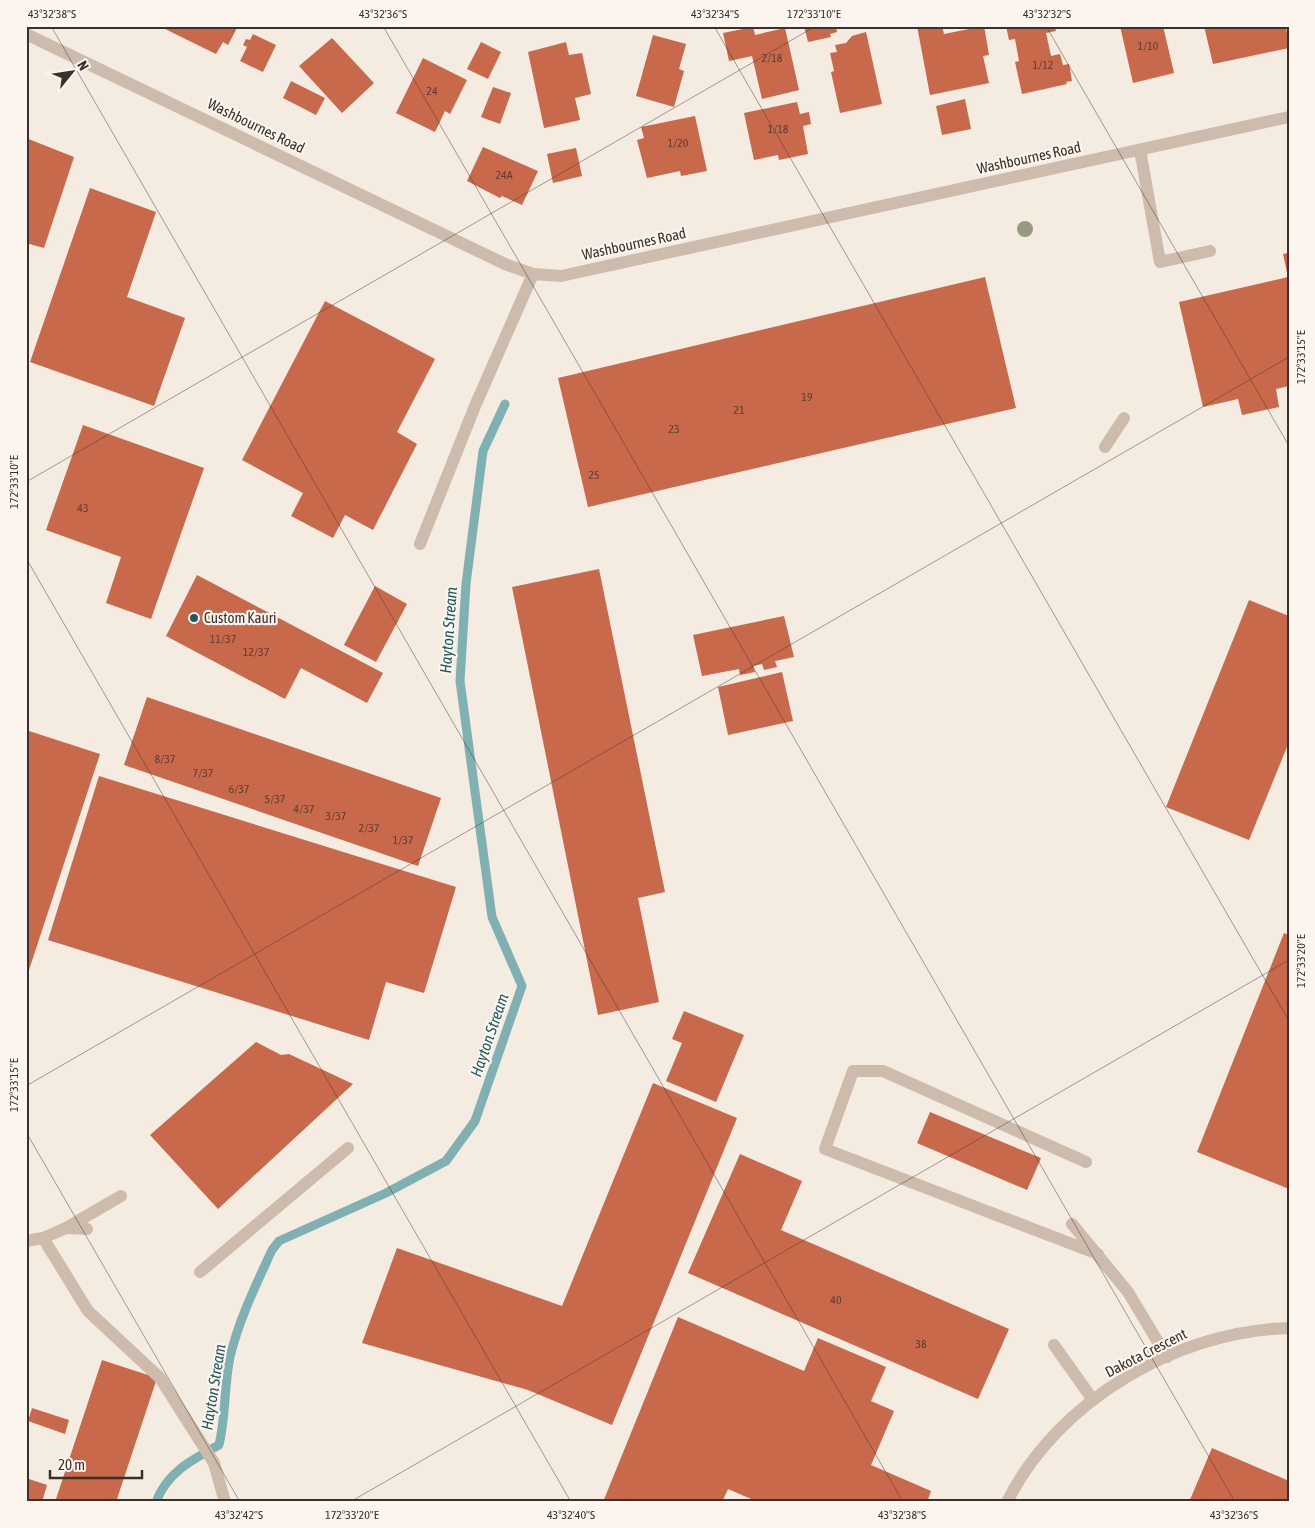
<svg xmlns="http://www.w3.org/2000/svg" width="1315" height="1528" font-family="'Asap Condensed',sans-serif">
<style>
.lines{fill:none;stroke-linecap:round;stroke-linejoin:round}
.stream{stroke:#7fb0b2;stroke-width:9}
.building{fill:#c8694b}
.lane{stroke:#cdbbac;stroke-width:12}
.street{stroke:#cdbbac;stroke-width:12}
.tree{fill:#969b7f}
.ticks{fill:none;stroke:#3b302b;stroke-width:1;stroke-opacity:0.45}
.poi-dot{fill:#1f5a5e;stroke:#fbf5ee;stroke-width:2}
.labels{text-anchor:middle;stroke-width:4.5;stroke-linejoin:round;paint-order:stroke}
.number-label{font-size:12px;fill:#5e3e33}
.street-label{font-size:15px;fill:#3b302b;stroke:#fbf5ee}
.poi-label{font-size:15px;fill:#3b302b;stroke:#fbf5ee;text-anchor:start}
.water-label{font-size:16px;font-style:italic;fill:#1f5a5e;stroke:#fbf5ee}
.neatline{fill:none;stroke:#3b302b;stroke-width:2}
.ticks-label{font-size:12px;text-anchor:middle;fill:#3b302b}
</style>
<rect width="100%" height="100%" fill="#f4ebe1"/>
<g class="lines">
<path class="stream" d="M 156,1502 C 167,1472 192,1460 219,1445 C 226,1416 224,1386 230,1357 C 239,1319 256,1285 272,1250 L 279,1241 L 386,1193 L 446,1161 L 475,1121 L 522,986 L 492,917 L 460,681 L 466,584 L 483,451 L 505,404"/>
</g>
<g class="building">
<path d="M 159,26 L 238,26 L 228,45 L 223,42 L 216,54 Z"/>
<path d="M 804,26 L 836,26 L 837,32 L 830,34 L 831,37 L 808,42 Z"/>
<path d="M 917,26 L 942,26 L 944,34 L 984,26 L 989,55 L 983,56 L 989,83 L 930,95 Z"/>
<path d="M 1006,26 L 1055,26 L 1056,31 L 1046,33 L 1051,56 L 1060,54 L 1063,65 L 1069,64 L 1072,81 L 1066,82 L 1067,84 L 1022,94 L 1015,62 L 1019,61 L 1015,39 L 1009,40 Z"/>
<path d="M 1120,26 L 1163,26 L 1174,73 L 1133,83 Z"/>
<path d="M 1204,26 L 1286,26 L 1289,48 L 1213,64 Z"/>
<path d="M 753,27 L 755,35 L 785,28 L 799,90 L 762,99 L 752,56 L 729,61 L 723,33 Z"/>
<path d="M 866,32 L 882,104 L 840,113 L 831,72 L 834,71 L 830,53 L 837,52 L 835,45 L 846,43 L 852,36 Z"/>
<path d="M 253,34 L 276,45 L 263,72 L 240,61 L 247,47 L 243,45 L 246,39 L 250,40 Z"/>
<path d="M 653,35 L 686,44 L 679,69 L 684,71 L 674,107 L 636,96 Z"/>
<path d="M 332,38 L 374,83 L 342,113 L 299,66 Z"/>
<path d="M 481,42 L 501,52 L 488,79 L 467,69 Z"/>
<path d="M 566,42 L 569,55 L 582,53 L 591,94 L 575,98 L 580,120 L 544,128 L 528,52 Z"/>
<path d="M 423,58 L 467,80 L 450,114 L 445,111 L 435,132 L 396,113 Z"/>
<path d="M 291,81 L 325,98 L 316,115 L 283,98 Z"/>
<path d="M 493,87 L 511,93 L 500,124 L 481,117 Z"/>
<path d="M 965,99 L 971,129 L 942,135 L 936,106 Z"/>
<path d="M 797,102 L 800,114 L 809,112 L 811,124 L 803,126 L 808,154 L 779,160 L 778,155 L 754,160 L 744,113 Z"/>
<path d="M 695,116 L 707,171 L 681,176 L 680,171 L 647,178 L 637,140 L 644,138 L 641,127 Z"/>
<path d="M 26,138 L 74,157 L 44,248 L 26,243 Z"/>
<path d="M 483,147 L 538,171 L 522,205 L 502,196 L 500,198 L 467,181 Z"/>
<path d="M 576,148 L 582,176 L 553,183 L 547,154 Z"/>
<path d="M 90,188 L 156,212 L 127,297 L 185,318 L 154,406 L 30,362 Z"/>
<path d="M 1289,253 L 1289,386 L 1276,389 L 1279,407 L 1242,415 L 1238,399 L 1203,407 L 1179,302 L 1288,277 L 1283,254 Z"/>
<path d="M 985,277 L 1016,408 L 588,507 L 558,378 Z"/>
<path d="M 325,301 L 435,359 L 397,432 L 417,444 L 373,530 L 345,515 L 333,538 L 291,516 L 303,493 L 242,460 Z"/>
<path d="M 83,425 L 204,468 L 151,619 L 106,603 L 121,557 L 46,530 Z"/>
<path d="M 599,569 L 665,892 L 638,898 L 659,1002 L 598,1015 L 512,587 Z"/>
<path d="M 197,575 L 383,673 L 367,703 L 301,668 L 285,699 L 166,636 Z"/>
<path d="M 375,586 L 407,604 L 376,662 L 344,645 Z"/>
<path d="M 1249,600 L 1289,616 L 1289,742 L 1249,840 L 1166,807 Z"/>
<path d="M 784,616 L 794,657 L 775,661 L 777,667 L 764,670 L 762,664 L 753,666 L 755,672 L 740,675 L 739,669 L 702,676 L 693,635 Z"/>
<path d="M 782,672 L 793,721 L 728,735 L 718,687 Z"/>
<path d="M 147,697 L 441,798 L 418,866 L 124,765 Z"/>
<path d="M 26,730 L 100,754 L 27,976 L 26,976 Z"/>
<path d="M 99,776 L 456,887 L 424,993 L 386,982 L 369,1040 L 48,940 Z"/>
<path d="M 1284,933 L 1289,935 L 1289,1189 L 1197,1152 Z"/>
<path d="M 684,1011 L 744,1035 L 716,1102 L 666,1081 L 682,1043 L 672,1039 Z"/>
<path d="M 256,1042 L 281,1055 L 289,1054 L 353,1084 L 218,1209 L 150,1135 Z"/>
<path d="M 653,1083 L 737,1118 L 612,1425 L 528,1390 L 362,1343 L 397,1248 L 562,1306 Z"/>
<path d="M 930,1112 L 1041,1158 L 1027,1190 L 917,1143 Z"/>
<path d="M 740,1154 L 802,1181 L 781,1230 L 1009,1329 L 978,1399 L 688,1273 Z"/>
<path d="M 678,1317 L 804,1371 L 818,1338 L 886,1367 L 871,1401 L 894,1411 L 871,1465 L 931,1491 L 927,1502 L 758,1502 L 728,1489 L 722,1502 L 603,1502 Z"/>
<path d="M 102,1360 L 157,1378 L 116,1502 L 55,1502 Z"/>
<path d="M 32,1408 L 69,1420 L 65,1434 L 28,1421 Z"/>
<path d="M 1212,1448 L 1289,1481 L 1289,1502 L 1189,1502 Z"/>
<path d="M 26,1478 L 47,1485 L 42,1502 L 26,1502 Z"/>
</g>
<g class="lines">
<g class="lane">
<path d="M 1140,150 L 1160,262 L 1210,251"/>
<path d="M 1105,447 L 1124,418"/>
<path d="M 420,544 L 475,406 L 533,274"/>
<path d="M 1086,1162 L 883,1071 L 853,1071 L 825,1149 L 1098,1254"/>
<path d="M 1072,1224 L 1128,1292 L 1167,1357"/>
<path d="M 66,1228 L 121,1196"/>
<path d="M 43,1238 L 88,1311 L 160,1378 L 214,1463 L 225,1502"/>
<path d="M 200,1272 L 348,1148"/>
<path d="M 1054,1345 L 1093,1400"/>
</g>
<g class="street">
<path d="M 26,34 L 505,264 L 533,274 L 561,276 L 1289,117"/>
<path d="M 26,1241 L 43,1238 L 66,1228 L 87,1229"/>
<path d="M 1007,1502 C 1058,1400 1177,1331 1289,1328"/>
</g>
</g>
<circle class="tree" cx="1025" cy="229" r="8"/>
<path class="ticks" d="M 51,26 L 903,1502M 383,26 L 1235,1502M 714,26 L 1289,1021M 1046,26 L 1289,446M 26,482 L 816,26M 26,558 L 571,1502M 26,1086 L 1289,357M 26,1132 L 240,1502M 350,1502 L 1289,960"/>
<circle class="poi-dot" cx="194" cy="618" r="5"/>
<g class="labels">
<g class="number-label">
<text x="1148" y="50">1/10</text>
<text x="772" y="62">2/18</text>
<text x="1043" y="69">1/12</text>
<text x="432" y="95">24</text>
<text x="778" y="133">1/18</text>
<text x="678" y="147">1/20</text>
<text x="504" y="179">24A</text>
<text x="807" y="401">19</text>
<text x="739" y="414">21</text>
<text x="674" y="433">23</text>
<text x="594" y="479">25</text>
<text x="83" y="512">43</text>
<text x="223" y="643">11/37</text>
<text x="256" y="656">12/37</text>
<text x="165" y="763">8/37</text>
<text x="203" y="777">7/37</text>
<text x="239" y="793">6/37</text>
<text x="275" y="803">5/37</text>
<text x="304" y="813">4/37</text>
<text x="336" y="820">3/37</text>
<text x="369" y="832">2/37</text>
<text x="403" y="844">1/37</text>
<text x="836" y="1304">40</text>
<text x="921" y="1348">38</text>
</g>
<g class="street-label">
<text transform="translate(256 126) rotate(26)" y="5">Washbournes Road</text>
<text transform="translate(1029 158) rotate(-12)" y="5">Washbournes Road</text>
<text transform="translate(634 244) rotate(-12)" y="5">Washbournes Road</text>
<text transform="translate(1146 1353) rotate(-27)" y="5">Dakota Crescent</text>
</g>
<g class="poi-label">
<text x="204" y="623">Custom Kauri</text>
</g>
<g class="water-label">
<text transform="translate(448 630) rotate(-86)" y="6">Hayton Stream</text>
<text transform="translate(489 1035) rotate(-71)" y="6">Hayton Stream</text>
<text transform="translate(213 1387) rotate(-81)" y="6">Hayton Stream</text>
</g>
</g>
<rect width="1315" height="1528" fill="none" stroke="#fbf5ee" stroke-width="55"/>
<g transform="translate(72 72) rotate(60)" stroke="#fbf5ee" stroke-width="4" paint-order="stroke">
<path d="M0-4L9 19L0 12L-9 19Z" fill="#3b302b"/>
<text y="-8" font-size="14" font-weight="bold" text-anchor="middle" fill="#3b302b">N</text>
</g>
<path d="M50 1470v8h92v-8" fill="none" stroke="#3b302b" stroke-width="2.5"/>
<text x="58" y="1470" font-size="15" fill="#3b302b" stroke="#fbf5ee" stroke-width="4" paint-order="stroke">20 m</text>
<rect x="28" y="28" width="1260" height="1472" class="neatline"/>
<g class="ticks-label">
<text x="52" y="18">43°32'38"S</text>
<text x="383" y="18">43°32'36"S</text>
<text x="715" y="18">43°32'34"S</text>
<text x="814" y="18">172°33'10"E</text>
<text x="1047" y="18">43°32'32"S</text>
<text transform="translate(1301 357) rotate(-90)" y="4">172°33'15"E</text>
<text transform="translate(14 482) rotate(-90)" y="4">172°33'10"E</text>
<text transform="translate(1301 961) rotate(-90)" y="4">172°33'20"E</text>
<text transform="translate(14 1085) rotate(-90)" y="4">172°33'15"E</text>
<text x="239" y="1519">43°32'42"S</text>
<text x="352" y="1519">172°33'20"E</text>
<text x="571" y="1519">43°32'40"S</text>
<text x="902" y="1519">43°32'38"S</text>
<text x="1234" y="1519">43°32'36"S</text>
</g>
</svg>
